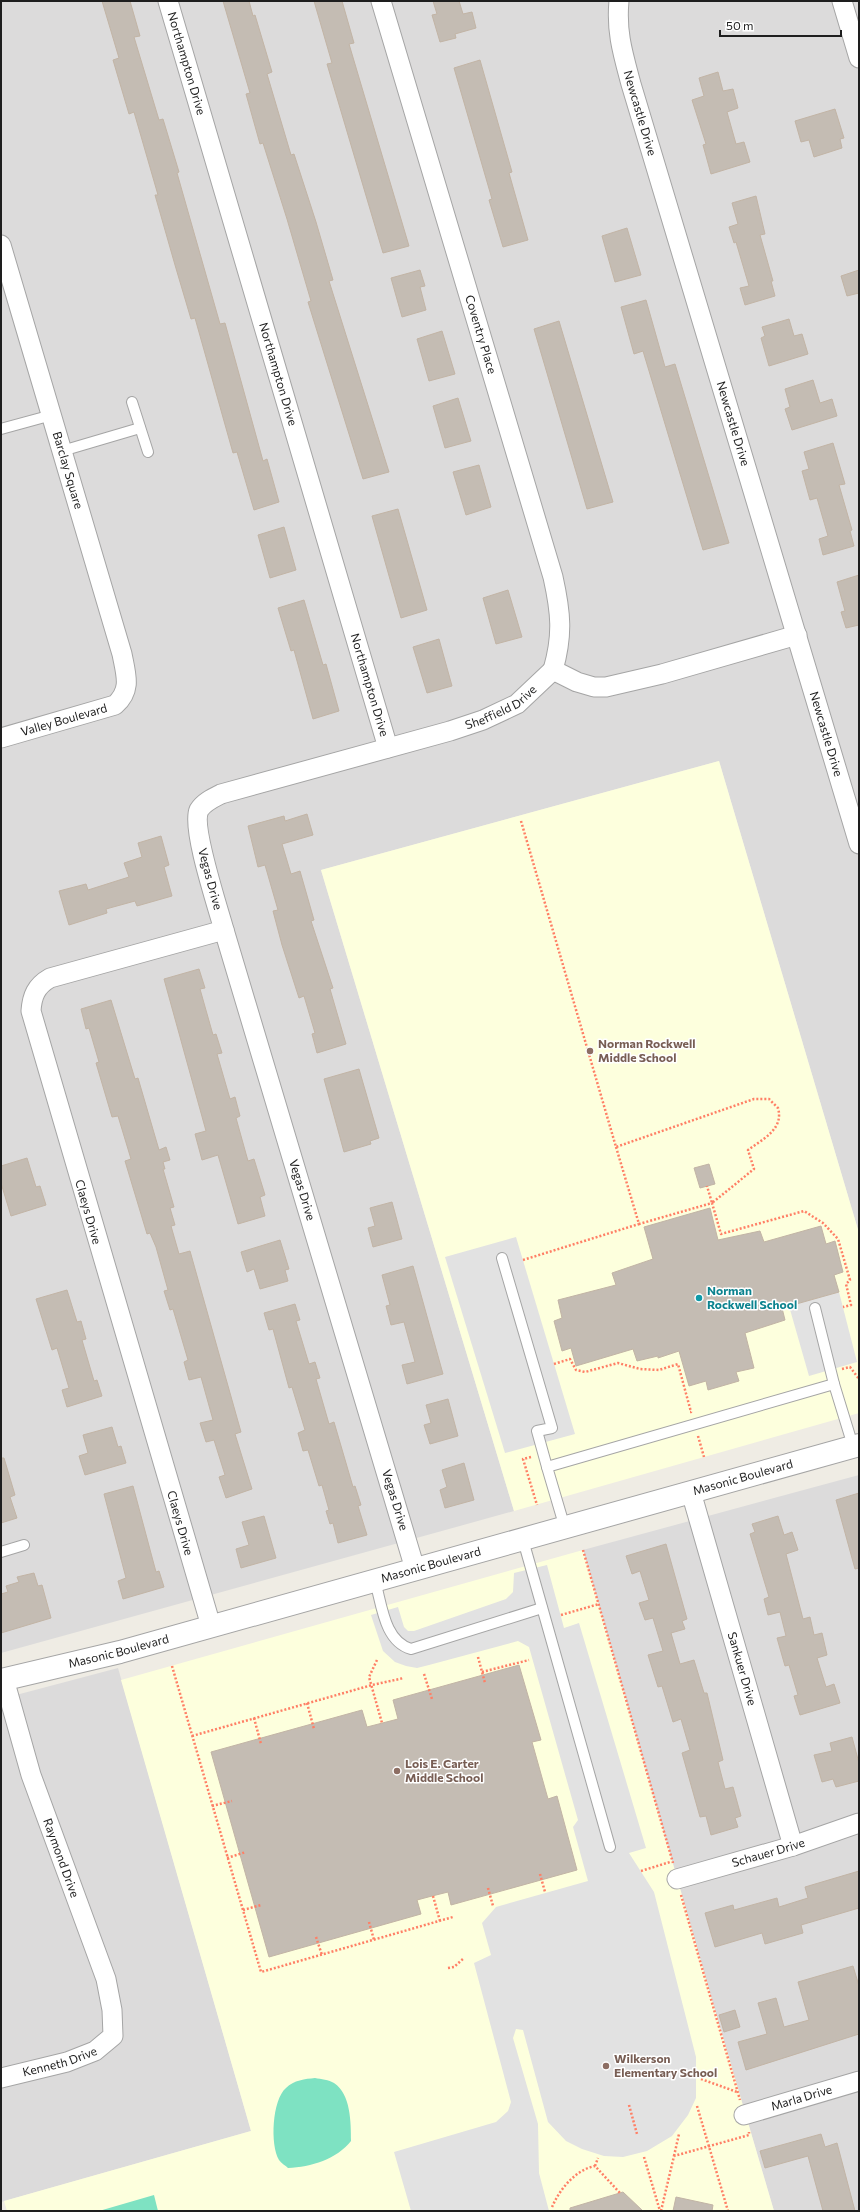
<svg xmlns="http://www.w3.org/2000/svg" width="860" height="2212" font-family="Commissioner,sans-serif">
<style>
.residential{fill:#dcdbdb}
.education{fill:#fdffdd}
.pitch{fill:#7ee2c2}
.parking{fill:#e2e2e2}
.building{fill:#c4bcb3;stroke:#c2b4a5}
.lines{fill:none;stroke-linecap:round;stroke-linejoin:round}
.service-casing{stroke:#a5a5a5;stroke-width:12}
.minor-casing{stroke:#a5a5a5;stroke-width:21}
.tertiary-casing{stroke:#a5a5a5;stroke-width:24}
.path{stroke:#ff7f65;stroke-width:2.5;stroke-dasharray:2 2;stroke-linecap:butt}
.service{stroke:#fff;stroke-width:10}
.minor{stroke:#fff;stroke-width:19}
.tertiary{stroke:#fff;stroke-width:22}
.education-dot{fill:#8d6e63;stroke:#fff;stroke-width:1.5}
.culture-dot{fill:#0f9aa8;stroke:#fff;stroke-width:1.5}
.labels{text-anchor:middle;stroke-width:3;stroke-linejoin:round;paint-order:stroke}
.street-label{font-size:12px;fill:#1e1e1e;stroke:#fff}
.education-label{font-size:12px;font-weight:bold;fill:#785e54;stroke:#fff;text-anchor:start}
.culture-label{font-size:12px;font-weight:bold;fill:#0d838f;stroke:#fff;text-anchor:start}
</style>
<rect width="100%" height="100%" fill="#efece4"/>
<g class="residential">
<path d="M 1,1 L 859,1 L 859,1233 L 719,761 L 321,870 L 514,1511 L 1,1653 Z"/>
<path d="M 859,1475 L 859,2211 L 774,2211 L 712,2000 L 583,1550 Z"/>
<path d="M 118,1668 L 251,2131 L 1,2202 L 1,1699 Z"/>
</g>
<g class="education">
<path d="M 719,761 L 859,1233 L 859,1413 L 514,1511 L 321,870 Z"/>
<path d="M 583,1550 L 712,2000 L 774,2211 L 7,2211 L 4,2201 L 251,2131 L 121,1680 Z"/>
</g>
<g class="pitch">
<path d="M 315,2078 C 321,2079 329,2080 334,2083 C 351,2094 351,2123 351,2141 C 337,2159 311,2167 288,2168 C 286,2166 281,2163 279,2160 C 270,2145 272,2100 286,2088 C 294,2080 305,2079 315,2078 Z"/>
<path d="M 154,2195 L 158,2211 L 99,2211 Z"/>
</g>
<g class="parking">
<path d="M 516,1237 L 575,1434 L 505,1453 L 445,1257 Z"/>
<path d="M 839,1292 L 857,1362 L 809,1376 L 789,1306 Z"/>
<path d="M 547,1565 L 564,1628 L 579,1623 L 646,1848 L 629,1853 L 654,1892 L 696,2057 L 696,2098 L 688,2115 L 672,2136 L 647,2151 L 623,2157 L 604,2156 L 582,2149 L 566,2141 L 548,2122 L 523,2030 L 516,2029 L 513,2038 L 538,2124 L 539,2173 L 549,2211 L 411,2211 L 394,2152 L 496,2122 L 508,2111 L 511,2102 L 474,1963 L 491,1955 L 482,1923 L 496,1907 L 588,1881 L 573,1827 L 578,1820 L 529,1647 L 518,1641 L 429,1665 L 417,1668 L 406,1666 L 395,1662 L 383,1651 L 371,1615 L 398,1607 L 404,1627 L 408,1631 L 414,1631 L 506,1599 L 513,1592 L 514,1573 Z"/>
</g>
<g class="building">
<path d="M 102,1 L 130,1 L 140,36 L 134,37 L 159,120 L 163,119 L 179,172 L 177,173 L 220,324 L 225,323 L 263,461 L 267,459 L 279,502 L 254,510 L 237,452 L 233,453 L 195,318 L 191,319 L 175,265 L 155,195 L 158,195 L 134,112 L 129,114 L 113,60 L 119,58 Z"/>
<path d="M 223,1 L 249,1 L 253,16 L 255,15 L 272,72 L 267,74 L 291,155 L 294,154 L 316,222 L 333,280 L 329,281 L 389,472 L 363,479 L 308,302 L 311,301 L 287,219 L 263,143 L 260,144 L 246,94 L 250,93 Z"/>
<path d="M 314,1 L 342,1 L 354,43 L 349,44 L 409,246 L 383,253 L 327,64 L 332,63 Z"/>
<path d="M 433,1 L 459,1 L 463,14 L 472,12 L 476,28 L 455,34 L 456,38 L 440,42 L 432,15 L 437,14 Z"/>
<path d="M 480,60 L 512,172 L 509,173 L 528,240 L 503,247 L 489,200 L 492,199 L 454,68 Z"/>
<path d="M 718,72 L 723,91 L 733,89 L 738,108 L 727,112 L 736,144 L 744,142 L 750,162 L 711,174 L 703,145 L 706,144 L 692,100 L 704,96 L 699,78 Z"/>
<path d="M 835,109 L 844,138 L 840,139 L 842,148 L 814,157 L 809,140 L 801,142 L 795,121 Z"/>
<path d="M 756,196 L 765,234 L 760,235 L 773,281 L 771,281 L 775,296 L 745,305 L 740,288 L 749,286 L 736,242 L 734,243 L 729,227 L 738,224 L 732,203 Z"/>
<path d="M 627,228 L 641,275 L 615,282 L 602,236 Z"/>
<path d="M 420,270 L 425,286 L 420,287 L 426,310 L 402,317 L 391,278 Z"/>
<path d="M 859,270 L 859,293 L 847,296 L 841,276 Z"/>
<path d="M 646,300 L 665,367 L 675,364 L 729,543 L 703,550 L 643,351 L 634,354 L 621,307 Z"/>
<path d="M 789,319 L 794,336 L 802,334 L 808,354 L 769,366 L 761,338 L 765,336 L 762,327 Z"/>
<path d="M 559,321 L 613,502 L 587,509 L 534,329 Z"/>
<path d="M 442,331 L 455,374 L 429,381 L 417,339 Z"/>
<path d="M 813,380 L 820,403 L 832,399 L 837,416 L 792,430 L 785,409 L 790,407 L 785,389 Z"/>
<path d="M 458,398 L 471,441 L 445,448 L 433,406 Z"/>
<path d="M 833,443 L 845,484 L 839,485 L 852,530 L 850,531 L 854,546 L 823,555 L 819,539 L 828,536 L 817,498 L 810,500 L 802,471 L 809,469 L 804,452 Z"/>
<path d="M 479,465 L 491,507 L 466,515 L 453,472 Z"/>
<path d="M 398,509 L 427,610 L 401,618 L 372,516 Z"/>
<path d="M 284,527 L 296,570 L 270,578 L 258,535 Z"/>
<path d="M 859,575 L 859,625 L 846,628 L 841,612 L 845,611 L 837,582 Z"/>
<path d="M 508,590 L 522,637 L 496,644 L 483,598 Z"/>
<path d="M 304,600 L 323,665 L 326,664 L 339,711 L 313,719 L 294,650 L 291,651 L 278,608 Z"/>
<path d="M 439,639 L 452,686 L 427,693 L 413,647 Z"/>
<path d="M 307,814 L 313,835 L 282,844 L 291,874 L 300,871 L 314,920 L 311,921 L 333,988 L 330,989 L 346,1044 L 317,1053 L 312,1034 L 315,1033 L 304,996 L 299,998 L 282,945 L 273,911 L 278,910 L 265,865 L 258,867 L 248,826 L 284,816 L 285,821 Z"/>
<path d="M 161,836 L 169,865 L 164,867 L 172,896 L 137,906 L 135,901 L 106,909 L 107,913 L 69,925 L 59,891 L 86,884 L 88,890 L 129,877 L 124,863 L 142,857 L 138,843 Z"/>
<path d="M 199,969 L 205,988 L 200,989 L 213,1035 L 216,1034 L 222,1053 L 217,1054 L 230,1099 L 235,1097 L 240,1116 L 236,1118 L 248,1161 L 254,1159 L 265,1195 L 260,1197 L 265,1216 L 238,1224 L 218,1155 L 202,1160 L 195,1134 L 206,1131 L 164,979 Z"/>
<path d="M 111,1000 L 135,1079 L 138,1078 L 159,1150 L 166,1147 L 170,1160 L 163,1162 L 165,1169 L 163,1169 L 174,1207 L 170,1208 L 175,1225 L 171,1226 L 179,1254 L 190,1251 L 241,1432 L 235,1434 L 252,1489 L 226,1498 L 219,1477 L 225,1475 L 214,1440 L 206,1442 L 200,1423 L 213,1420 L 201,1377 L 189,1380 L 184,1362 L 188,1360 L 173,1309 L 170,1310 L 164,1291 L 168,1290 L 156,1247 L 150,1233 L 147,1234 L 125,1161 L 131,1159 L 118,1116 L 112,1117 L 96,1063 L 99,1062 L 89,1028 L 86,1029 L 81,1009 Z"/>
<path d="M 359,1069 L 379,1138 L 370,1141 L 371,1144 L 344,1152 L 324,1079 Z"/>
<path d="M 27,1158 L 36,1187 L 40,1186 L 46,1205 L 11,1216 L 1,1183 L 1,1166 Z"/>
<path d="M 709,1164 L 715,1184 L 700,1188 L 694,1168 Z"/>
<path d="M 392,1202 L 402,1239 L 373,1247 L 368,1228 L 375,1226 L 370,1208 Z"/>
<path d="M 710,1208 L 718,1240 L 760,1231 L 764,1242 L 821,1226 L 826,1244 L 835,1241 L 843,1272 L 834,1275 L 839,1292 L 782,1308 L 785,1320 L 745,1333 L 754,1368 L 736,1372 L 739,1381 L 708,1390 L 706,1381 L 689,1386 L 679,1351 L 658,1358 L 658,1356 L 637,1361 L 633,1349 L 576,1366 L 571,1348 L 562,1351 L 554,1321 L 562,1318 L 558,1300 L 616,1285 L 612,1273 L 653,1259 L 644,1227 Z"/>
<path d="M 280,1240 L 289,1269 L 285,1270 L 288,1281 L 260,1289 L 254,1269 L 247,1272 L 241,1252 Z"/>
<path d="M 413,1266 L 443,1374 L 407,1384 L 402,1365 L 415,1362 L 404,1322 L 391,1325 L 386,1306 L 390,1305 L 382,1275 Z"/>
<path d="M 67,1290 L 77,1322 L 81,1321 L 86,1339 L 82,1340 L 94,1381 L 97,1380 L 102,1396 L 67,1407 L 62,1390 L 69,1388 L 57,1348 L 52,1350 L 36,1299 Z"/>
<path d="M 295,1304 L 300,1320 L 296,1321 L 309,1364 L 315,1362 L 320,1378 L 316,1379 L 329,1424 L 334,1422 L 353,1487 L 355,1486 L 361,1505 L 358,1506 L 367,1535 L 338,1543 L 333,1523 L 330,1524 L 326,1511 L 329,1510 L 322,1485 L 319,1486 L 308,1450 L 303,1451 L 298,1433 L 305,1430 L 292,1387 L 289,1388 L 273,1329 L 269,1330 L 264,1313 Z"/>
<path d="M 448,1399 L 458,1436 L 430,1444 L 424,1425 L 431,1423 L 426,1405 Z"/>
<path d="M 112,1427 L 118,1447 L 121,1446 L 126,1463 L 85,1475 L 79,1456 L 88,1453 L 83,1435 Z"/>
<path d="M 1,1458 L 4,1458 L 15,1495 L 10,1497 L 17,1518 L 1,1523 Z"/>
<path d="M 464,1463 L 474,1500 L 445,1508 L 440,1490 L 447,1487 L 442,1470 Z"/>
<path d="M 133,1486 L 156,1572 L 159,1571 L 164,1587 L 123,1599 L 118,1581 L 126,1578 L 104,1494 Z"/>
<path d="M 859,1493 L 859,1568 L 855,1569 L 836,1500 Z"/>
<path d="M 264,1516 L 276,1558 L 241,1568 L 236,1549 L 249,1545 L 242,1522 Z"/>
<path d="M 778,1516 L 784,1535 L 792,1532 L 798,1550 L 786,1554 L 803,1619 L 810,1617 L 814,1635 L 822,1633 L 827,1655 L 817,1658 L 826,1687 L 834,1684 L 840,1703 L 800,1715 L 794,1696 L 798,1695 L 789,1665 L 785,1666 L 777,1638 L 786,1636 L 780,1612 L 768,1615 L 764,1599 L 769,1597 L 750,1534 L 755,1532 L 752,1524 Z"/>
<path d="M 666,1544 L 687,1619 L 682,1621 L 685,1629 L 671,1633 L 680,1664 L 694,1660 L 704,1693 L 707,1693 L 723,1760 L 718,1762 L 725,1789 L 733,1787 L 741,1816 L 735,1818 L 738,1827 L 711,1835 L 706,1816 L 700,1817 L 682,1753 L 690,1750 L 681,1719 L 673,1722 L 662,1686 L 658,1687 L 648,1655 L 663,1651 L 653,1618 L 645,1620 L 639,1603 L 649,1600 L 640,1571 L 632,1574 L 626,1556 Z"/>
<path d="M 34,1573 L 38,1586 L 42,1585 L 51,1618 L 1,1633 L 1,1594 L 8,1592 L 6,1586 L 19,1582 L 17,1577 Z"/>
<path d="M 519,1665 L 541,1740 L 532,1742 L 548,1799 L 557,1796 L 577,1870 L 451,1905 L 448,1892 L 432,1896 L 417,1900 L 421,1914 L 269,1957 L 211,1752 L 362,1710 L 367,1727 L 398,1719 L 393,1700 Z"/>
<path d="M 852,1737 L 859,1763 L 859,1781 L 836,1787 L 833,1779 L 822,1782 L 814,1755 L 832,1751 L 830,1743 Z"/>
<path d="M 859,1871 L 859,1908 L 801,1925 L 803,1933 L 765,1944 L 762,1933 L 715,1947 L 705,1913 L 733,1905 L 734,1910 L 777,1898 L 779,1907 L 808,1898 L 805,1887 Z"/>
<path d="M 853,1966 L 859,1986 L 859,2034 L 746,2070 L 738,2042 L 767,2034 L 758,2003 L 776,1998 L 784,2027 L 809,2020 L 798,1982 Z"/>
<path d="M 735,2010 L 740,2027 L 724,2032 L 719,2015 Z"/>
<path d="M 821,2134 L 825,2147 L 837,2143 L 855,2211 L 823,2211 L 808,2156 L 765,2168 L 760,2151 Z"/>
<path d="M 623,2192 L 643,2211 L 570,2211 L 570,2208 Z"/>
<path d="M 676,2197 L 713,2205 L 712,2211 L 673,2211 Z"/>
</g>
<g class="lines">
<g class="service-casing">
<g id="service">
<path d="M 132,402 L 148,452"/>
<path d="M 1,429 L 52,415"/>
<path d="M 62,451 L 140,428"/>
<path d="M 502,1258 L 552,1428 L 537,1431 L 547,1467"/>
<path d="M 815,1308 L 834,1384"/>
<path d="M 565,1528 L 547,1467 L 834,1384 L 853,1446"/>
<path d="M 523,1540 L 610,1847"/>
<path d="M 1,1552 L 24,1545"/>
<path d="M 375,1581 C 382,1605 384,1641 411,1649 L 542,1608"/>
</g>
</g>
<g class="minor-casing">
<g id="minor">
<path id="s1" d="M 168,1 L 388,748"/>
<path id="s2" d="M 381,1 L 553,577 C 561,613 563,635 553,670"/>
<path id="s3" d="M 619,1 C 616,32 623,54 631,84 L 859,844"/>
<path d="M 842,1 L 859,58"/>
<path id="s4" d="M 1,245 L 122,654 C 126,675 132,690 115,705 L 1,738"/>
<path id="s5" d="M 691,1492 L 793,1846"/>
<path id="s6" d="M 415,1569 L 224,930 C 218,908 191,827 199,810 C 204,802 213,798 221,794 L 450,731 L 483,720 L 517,704 L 553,670 L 577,682 L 594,687 L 606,687 L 662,674 L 797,635"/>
<path d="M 211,1626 L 31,1011 C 32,996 36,986 50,978 L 224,930"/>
<path id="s7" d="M 677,1879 L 793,1846 L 859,1823"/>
<path id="s8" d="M 1,2078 L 67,2062 L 95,2051 L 113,2036 L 112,2010 L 106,1979 L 31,1775 L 4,1679"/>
<path id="s9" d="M 744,2115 L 859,2081"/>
</g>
</g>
<g class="tertiary-casing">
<g id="tertiary">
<path id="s10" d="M 1,1680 L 120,1652 L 859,1445"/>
</g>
</g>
<g class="path">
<path d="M 521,821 L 616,1147 L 754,1099 L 769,1099 L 778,1108 C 784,1129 763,1139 748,1150 L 754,1169 L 712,1203 L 707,1186"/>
<path d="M 616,1147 L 639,1224 L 712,1203 L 721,1234 L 804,1211 L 823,1223 L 838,1239 L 850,1280 L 846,1284 L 851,1305 L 843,1307"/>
<path d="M 523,1260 L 639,1224"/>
<path d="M 554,1364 L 570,1359 L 576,1370 L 585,1372 L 618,1363 L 640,1369 L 659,1370 L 678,1364 L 691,1412 L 690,1412"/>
<path d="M 842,1369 L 850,1367 L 859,1379"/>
<path d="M 698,1436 L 704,1457"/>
<path d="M 531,1457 L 523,1459 L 537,1505"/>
<path d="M 583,1550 L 673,1863"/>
<path d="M 561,1615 L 599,1604"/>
<path d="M 478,1657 L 485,1683"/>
<path d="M 377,1660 L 369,1677 L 382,1723"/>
<path d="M 172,1666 L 261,1972 L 453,1917"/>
<path d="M 482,1672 L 529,1660"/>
<path d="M 424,1674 L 432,1699"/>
<path d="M 307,1703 L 314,1729"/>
<path d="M 254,1718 L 261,1744"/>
<path d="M 192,1736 L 372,1685 L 404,1678"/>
<path d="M 212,1806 L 232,1801"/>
<path d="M 227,1858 L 246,1852"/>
<path d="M 641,1871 L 670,1862"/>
<path d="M 540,1874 L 545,1892"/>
<path d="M 488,1888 L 493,1906"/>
<path d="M 681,1895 L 740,2100"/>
<path d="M 433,1896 L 440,1921"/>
<path d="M 243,1910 L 261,1905"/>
<path d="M 369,1922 L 374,1940"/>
<path d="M 316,1937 L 322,1955"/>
<path d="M 448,1968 L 454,1967 L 464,1958"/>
<path d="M 701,2079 L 737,2092"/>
<path d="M 629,2105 L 637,2134"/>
<path d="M 697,2106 L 728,2211"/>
<path d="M 674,2156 L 679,2134"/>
<path d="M 644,2157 L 660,2211"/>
<path d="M 595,2166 L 598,2158"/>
<path d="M 552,2207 C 560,2189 575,2170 595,2166 L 620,2193"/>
<path d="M 661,2211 L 674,2156 L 749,2135 L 749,2132"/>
</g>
<use href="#service" class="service"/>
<use href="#minor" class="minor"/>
<use href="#tertiary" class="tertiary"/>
</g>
<g class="education-dot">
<circle cx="590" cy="1051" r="4"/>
<circle cx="397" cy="1771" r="4"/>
<circle cx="606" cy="2066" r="4"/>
</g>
<circle class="culture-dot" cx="699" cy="1298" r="4"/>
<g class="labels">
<g class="street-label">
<text dy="4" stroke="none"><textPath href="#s1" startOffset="65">Northampton Drive</textPath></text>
<text dy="4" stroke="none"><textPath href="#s3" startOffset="115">Newcastle Drive</textPath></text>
<text dy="4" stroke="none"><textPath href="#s2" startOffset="348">Coventry Place</textPath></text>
<text dy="4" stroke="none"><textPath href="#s1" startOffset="389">Northampton Drive</textPath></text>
<text dy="4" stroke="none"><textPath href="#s3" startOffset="439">Newcastle Drive</textPath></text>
<text dy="4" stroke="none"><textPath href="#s4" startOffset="235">Barclay Square</textPath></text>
<text dy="4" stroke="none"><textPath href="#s1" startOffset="713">Northampton Drive</textPath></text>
<text dy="4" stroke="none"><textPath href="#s6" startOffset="1112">Sheffield Drive</textPath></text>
<text transform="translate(64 720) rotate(-16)" y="4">Valley Boulevard</text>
<text dy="4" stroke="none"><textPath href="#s3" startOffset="763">Newcastle Drive</textPath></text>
<text transform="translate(210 879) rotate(75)" y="4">Vegas Drive</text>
<text transform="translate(302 1190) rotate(73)" y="4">Vegas Drive</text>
<text transform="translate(88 1212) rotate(74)" y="4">Claeys Drive</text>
<text dy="4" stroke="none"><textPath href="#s10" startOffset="769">Masonic Boulevard</textPath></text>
<text transform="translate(395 1500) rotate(73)" y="4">Vegas Drive</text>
<text transform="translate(180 1523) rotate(74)" y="4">Claeys Drive</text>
<text dy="4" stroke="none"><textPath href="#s10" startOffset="445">Masonic Boulevard</textPath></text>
<text dy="4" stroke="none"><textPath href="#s10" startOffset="121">Masonic Boulevard</textPath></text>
<text dy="4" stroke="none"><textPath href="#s5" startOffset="184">Sankuer Drive</textPath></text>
<text dy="4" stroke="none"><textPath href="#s7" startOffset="95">Schauer Drive</textPath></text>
<text transform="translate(61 1858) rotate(70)" y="4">Raymond Drive</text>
<text dy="4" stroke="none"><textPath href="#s8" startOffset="61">Kenneth Drive</textPath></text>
<text dy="4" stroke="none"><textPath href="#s9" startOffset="60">Marla Drive</textPath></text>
</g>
<g class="education-label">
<text x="598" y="1048">Norman Rockwell<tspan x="598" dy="14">Middle School</tspan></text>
<text x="405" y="1768">Lois E. Carter<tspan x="405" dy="14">Middle School</tspan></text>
<text x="614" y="2063">Wilkerson<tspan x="614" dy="14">Elementary School</tspan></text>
</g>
<g class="culture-label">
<text x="707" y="1295">Norman<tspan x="707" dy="14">Rockwell School</tspan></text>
</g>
</g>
<rect width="860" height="2212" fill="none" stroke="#1e1e1e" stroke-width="4"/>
<path d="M720 30v6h121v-6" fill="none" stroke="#1e1e1e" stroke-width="2"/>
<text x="726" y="30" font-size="12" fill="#1e1e1e" stroke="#ffffff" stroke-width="3" paint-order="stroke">50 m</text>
</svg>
